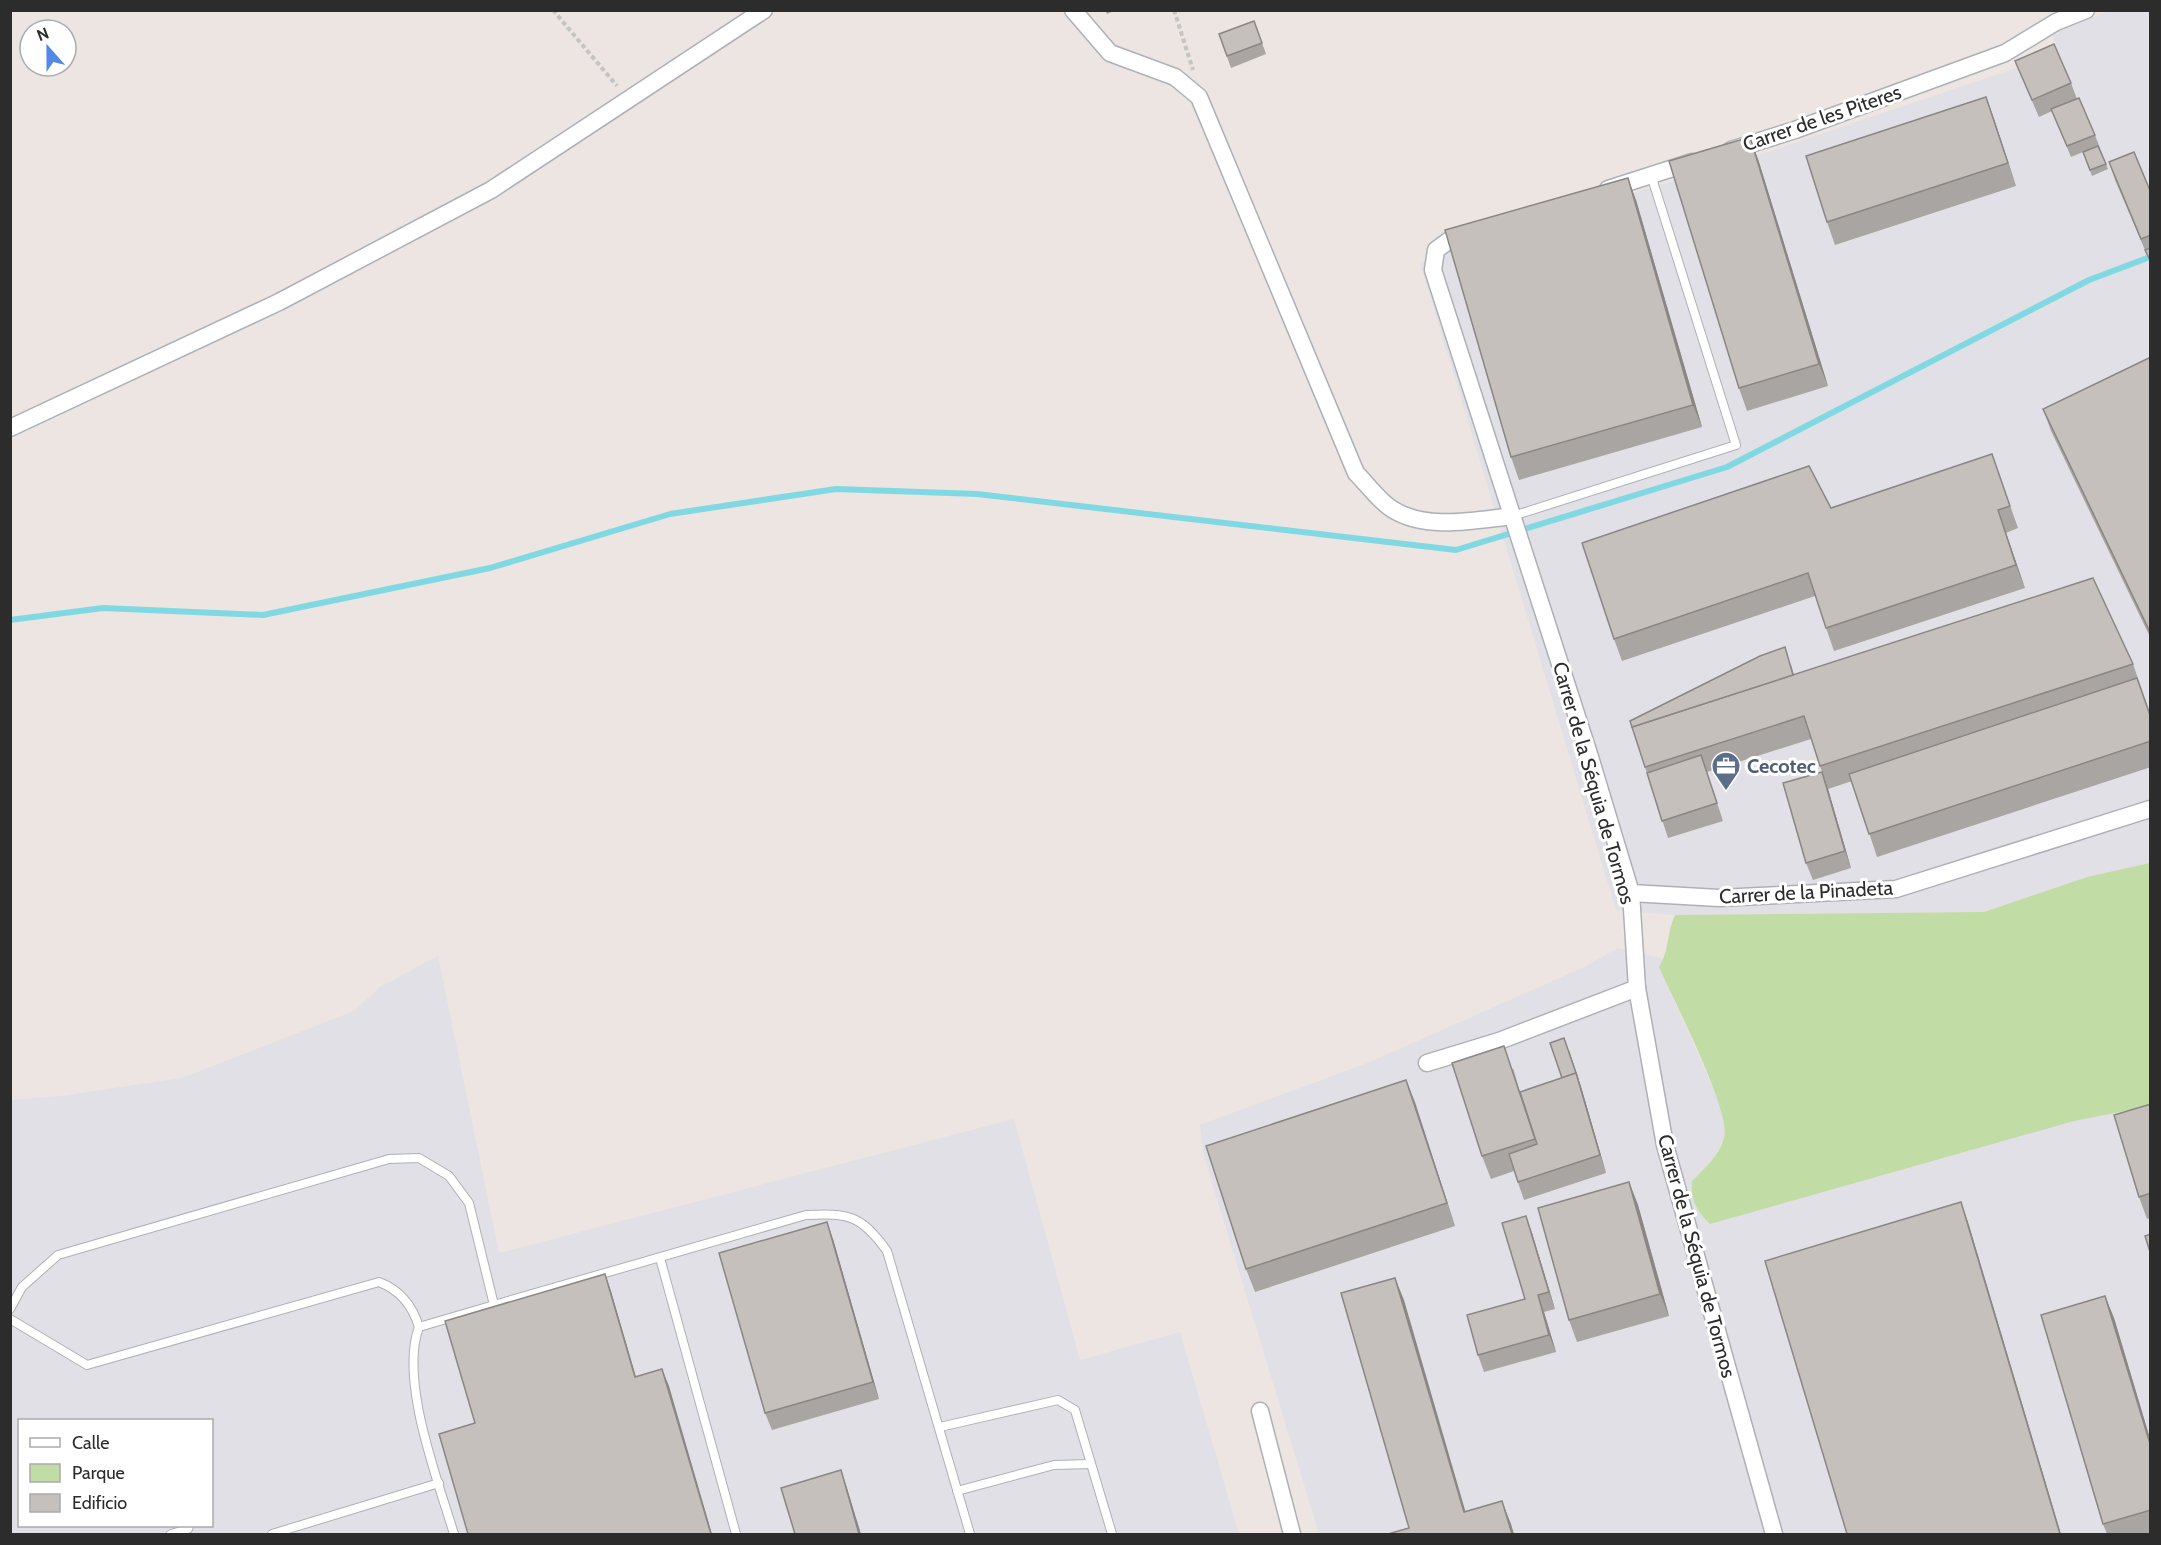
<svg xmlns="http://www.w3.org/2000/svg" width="2161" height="1545" font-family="Cabin,sans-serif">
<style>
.industrial{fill:#e1e0e6;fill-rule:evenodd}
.green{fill:#c1dca4}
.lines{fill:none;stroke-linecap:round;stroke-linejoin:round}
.stream{stroke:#80d9e2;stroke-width:6}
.lane-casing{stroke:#adb1b7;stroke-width:10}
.street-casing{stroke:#adb1b7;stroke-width:19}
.path{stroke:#c4c4c4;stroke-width:4;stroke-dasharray:4.5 3;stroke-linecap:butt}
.lane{stroke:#fff;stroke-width:8}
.street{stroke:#fff;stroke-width:16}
.wall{fill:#a9a5a2}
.shaded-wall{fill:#8a8684}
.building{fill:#c5c0bc;stroke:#8a8684;stroke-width:1.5}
.labels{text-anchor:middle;stroke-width:6;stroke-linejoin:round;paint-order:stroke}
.street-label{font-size:20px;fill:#2c2c2c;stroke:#fff}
.service-label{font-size:20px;font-weight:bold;fill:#4e5e75;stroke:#fff;text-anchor:start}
</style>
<rect width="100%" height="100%" fill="#ece5e1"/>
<g class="industrial">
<path d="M 2109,11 L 2150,11 L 2150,863 L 2087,877 L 1984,912 L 1675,915 L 1616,910 L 1420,263 L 1449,249 L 1768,152 L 2058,54 L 2052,33 Z"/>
<path d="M 1618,948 L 1664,959 L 1659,967 L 1721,1106 L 1725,1136 L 1713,1160 L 1692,1181 L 2074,1121 L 2150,1106 L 2150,1534 L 1319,1534 L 1203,1153 L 1200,1125 L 1370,1062 L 1582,968 Z"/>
<path d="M 438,956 L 499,1253 L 1014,1119 L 1080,1360 L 1180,1332 L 1239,1534 L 11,1534 L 11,1100 L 61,1096 L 182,1078 L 354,1011 L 380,987 ZM 20,1420 L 212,1420 L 212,1526 L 20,1526 Z"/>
</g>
<path class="green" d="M 2150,863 L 2150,1106 L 2074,1121 L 1710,1224 C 1697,1211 1690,1200 1692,1181 C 1705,1168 1719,1156 1724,1138 C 1732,1112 1672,997 1659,967 C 1669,952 1667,932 1675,915 L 1984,912 L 2087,877 Z"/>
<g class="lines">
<path class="stream" d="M 10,620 L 103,608 L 263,615 L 490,568 L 670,514 L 836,489 L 977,494 L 1456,550 L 1727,467 L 2089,280 L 2150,257"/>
<g class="lane-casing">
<g id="lane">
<path d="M 1513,516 L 1736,445 L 1651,175"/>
<path d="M 660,1258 L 736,1534"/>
<path d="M 10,1309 L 22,1287 L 58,1255 L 389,1159 L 419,1158 L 449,1176 L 469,1203 L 494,1305 L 806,1215 C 849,1213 861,1215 887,1251 L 970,1534"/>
<path d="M 10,1319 L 87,1365 L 379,1282 C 400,1290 413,1307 419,1327"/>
<path d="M 940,1427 L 1058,1400 L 1075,1410 L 1112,1534"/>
<path d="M 957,1491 L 1054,1465 L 1091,1464"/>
<path d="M 171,1534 L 188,1529 L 189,1526"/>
<path d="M 272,1534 L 439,1483"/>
<path d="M 454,1534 C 438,1481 399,1380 419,1327 L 494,1305"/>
</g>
</g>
<g class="street-casing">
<g id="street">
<path d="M 1073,10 L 1110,53 L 1175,77 L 1199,97 L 1356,473 C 1367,484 1379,501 1392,509 C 1426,531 1476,520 1513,516"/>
<path d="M 1731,150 L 1795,130 L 2005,53 L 2056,22 L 2086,10"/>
<path d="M 1608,189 L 1692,162"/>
<path d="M 1469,233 L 1451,239 L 1436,250 L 1433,270 L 1590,757 L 1631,893 L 1637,988 L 1665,1145 L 1774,1534"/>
<path d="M 10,428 L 279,302 L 491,190 L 764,10"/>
<path d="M 1631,893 L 1719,898 L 1896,889 L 2150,809"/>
<path d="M 1427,1063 L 1499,1041 L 1637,988"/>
<path d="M 1260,1411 L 1292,1534"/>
</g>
</g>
<g class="path">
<path d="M 553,10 L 617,86"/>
<path d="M 1174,10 L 1193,70"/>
</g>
<use href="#lane" class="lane"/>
<use href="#street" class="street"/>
</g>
<g class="wall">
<path d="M 1105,10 L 1116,10 L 1107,14 Z"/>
<path d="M 1254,21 L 1266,54 L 1231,68 L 1219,34 Z"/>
<path d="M 2015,61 L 2071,83 L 2077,99 L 2095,135 L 2108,169 L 2092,176 L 2083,152 L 2071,157 L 2052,111 L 2039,117 L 2022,78 Z"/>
<path d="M 1994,119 L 2016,186 L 1835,245 L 1827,222 Z"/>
<path d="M 1758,159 L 1828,386 L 1747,411 L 1739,388 Z"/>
<path d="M 2109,162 L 2151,193 L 2151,264 L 2115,180 Z"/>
<path d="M 1636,200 L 1702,427 L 1519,480 L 1511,457 Z"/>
<path d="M 2151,357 L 2151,639 L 2051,431 L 2043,409 Z"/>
<path d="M 2000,477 L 2018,528 L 2006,533 L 2025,588 L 1834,651 L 1815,596 L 1622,661 L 1614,639 L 1831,508 Z"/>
<path d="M 1791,664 L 1794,675 L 2133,664 L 2151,716 L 2151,767 L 1877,857 L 1852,781 L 1828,789 L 1851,868 L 1813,880 L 1806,863 L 1822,772 L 1811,739 L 1707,772 L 1723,821 L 1668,838 L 1630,721 Z"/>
<path d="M 1569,1050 L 1582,1090 L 1606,1173 L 1524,1200 L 1514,1171 L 1491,1179 L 1482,1156 L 1513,1068 L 1520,1092 L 1562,1078 Z"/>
<path d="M 1406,1080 L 1455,1226 L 1255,1292 L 1246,1269 Z"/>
<path d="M 2151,1104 L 2151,1218 L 2147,1219 L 2139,1197 Z"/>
<path d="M 1629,1182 L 1638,1205 L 1669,1316 L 1577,1342 L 1569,1320 Z"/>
<path d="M 1532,1233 L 1555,1309 L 1544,1312 L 1556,1352 L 1484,1372 L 1478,1355 L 1525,1299 Z"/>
<path d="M 833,1239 L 879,1399 L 772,1430 L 765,1413 Z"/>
<path d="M 2105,1296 L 2114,1318 L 2151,1442 L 2151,1534 L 2107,1534 L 2103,1524 Z"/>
</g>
<g class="shaded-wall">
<path d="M 1986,97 L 1994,119 L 2016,186 L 2008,163 Z"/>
<path d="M 1750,137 L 1758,159 L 1828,386 L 1819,364 Z"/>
<path d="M 1628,178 L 1636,200 L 1702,427 L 1693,405 Z"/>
<path d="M 1998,510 L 2006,533 L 2025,588 L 2016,565 Z"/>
<path d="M 1822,772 L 1828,789 L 1851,868 L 1845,851 Z"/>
<path d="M 1569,1050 L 1582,1090 L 1606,1173 L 1600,1155 Z"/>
<path d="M 1406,1080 L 1415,1102 L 1455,1226 L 1447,1203 Z"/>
<path d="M 1629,1182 L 1638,1205 L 1669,1316 L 1660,1294 Z"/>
<path d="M 1961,1202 L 1969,1225 L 2061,1534 L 2060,1534 Z"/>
<path d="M 1526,1216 L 1532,1233 L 1555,1309 L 1549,1292 Z"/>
<path d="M 827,1222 L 833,1239 L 879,1399 L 873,1382 Z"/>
<path d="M 605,1274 L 611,1291 L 641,1394 L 635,1377 Z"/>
<path d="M 1395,1278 L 1404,1300 L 1472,1534 L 1464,1512 Z"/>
<path d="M 1538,1295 L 1544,1312 L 1556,1352 L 1549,1335 Z"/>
<path d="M 2105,1296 L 2114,1318 L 2151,1442 L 2151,1447 Z"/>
<path d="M 662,1369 L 669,1386 L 712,1534 L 711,1534 Z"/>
<path d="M 841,1470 L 847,1488 L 861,1534 L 859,1534 Z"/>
<path d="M 1502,1501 L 1511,1524 L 1514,1534 L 1512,1534 Z"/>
</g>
<g class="building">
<path d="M 1254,21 L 1262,43 L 1227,56 L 1219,34 Z"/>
<path d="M 2054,44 L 2071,83 L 2032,100 L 2015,61 Z"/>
<path d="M 1986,97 L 2008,163 L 1827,222 L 1806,156 Z"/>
<path d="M 2079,98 L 2095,135 L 2067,146 L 2051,109 Z"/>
<path d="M 1750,137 L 1819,364 L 1739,388 L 1669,161 Z"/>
<path d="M 2098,146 L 2106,164 L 2090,170 L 2083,152 Z"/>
<path d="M 2134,152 L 2151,193 L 2151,235 L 2141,239 L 2109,162 Z"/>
<path d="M 1628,178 L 1693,405 L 1511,457 L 1445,230 Z"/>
<path d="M 2151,248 L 2151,262 L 2145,250 Z"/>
<path d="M 2151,357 L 2151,634 L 2043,409 Z"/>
<path d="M 1992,454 L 2010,506 L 1998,510 L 2016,565 L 1826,628 L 1808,573 L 1614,639 L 1582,543 L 1809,466 L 1831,508 Z"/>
<path d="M 2093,578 L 2133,664 L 1820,766 L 1804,716 L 1645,767 L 1632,727 Z"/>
<path d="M 1785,647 L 1793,675 L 1632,727 L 1630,721 L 1760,656 Z"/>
<path d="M 2137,678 L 2151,718 L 2151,741 L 1869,834 L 1849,774 Z"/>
<path d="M 1701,755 L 1717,803 L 1662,821 L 1647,773 Z"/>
<path d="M 1822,772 L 1845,851 L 1806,863 L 1783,783 Z"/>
<path d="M 1564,1038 L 1578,1079 L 1576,1073 L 1562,1078 L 1550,1043 Z"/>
<path d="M 1504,1046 L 1535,1139 L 1482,1156 L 1452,1063 Z"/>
<path d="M 1576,1073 L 1600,1155 L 1518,1182 L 1509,1154 L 1537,1144 L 1520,1092 Z"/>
<path d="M 1406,1080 L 1447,1203 L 1246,1269 L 1206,1146 Z"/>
<path d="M 2151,1104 L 2151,1193 L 2139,1197 L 2114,1115 Z"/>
<path d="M 1629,1182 L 1660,1294 L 1569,1320 L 1538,1208 Z"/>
<path d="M 1961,1202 L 2060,1534 L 1847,1534 L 1765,1261 Z"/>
<path d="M 1526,1216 L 1549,1292 L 1538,1295 L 1549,1335 L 1478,1355 L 1467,1315 L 1525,1299 L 1502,1223 Z"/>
<path d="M 827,1222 L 873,1382 L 765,1413 L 719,1253 Z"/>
<path d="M 2151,1234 L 2151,1255 L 2145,1236 Z"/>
<path d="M 605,1274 L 635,1377 L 662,1369 L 711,1534 L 468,1534 L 439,1434 L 475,1423 L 445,1321 Z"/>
<path d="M 1395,1278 L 1464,1512 L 1502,1501 L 1512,1534 L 1388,1534 L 1409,1528 L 1341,1293 Z"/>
<path d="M 2105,1296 L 2151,1447 L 2151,1510 L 2103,1524 L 2041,1315 Z"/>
<path d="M 841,1470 L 859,1534 L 795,1534 L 781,1488 Z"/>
</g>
<defs>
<g id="office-pin" transform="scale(1.5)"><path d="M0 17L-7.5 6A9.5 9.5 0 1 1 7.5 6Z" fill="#5c6f8a" stroke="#fff"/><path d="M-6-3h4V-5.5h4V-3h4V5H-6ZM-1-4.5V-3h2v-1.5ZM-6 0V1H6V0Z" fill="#fff"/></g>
</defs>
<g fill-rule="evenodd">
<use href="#office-pin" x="1726" y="766"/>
</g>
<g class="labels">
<g class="street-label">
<text transform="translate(1822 118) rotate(-19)" y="7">Carrer de les Piteres</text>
<text transform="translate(1594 783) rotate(74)" y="7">Carrer de la Séquia de Tormos</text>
<text transform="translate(1806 892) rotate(-3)" y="7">Carrer de la Pinadeta</text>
<text transform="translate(1697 1256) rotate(75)" y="7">Carrer de la Séquia de Tormos</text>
</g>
<g class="service-label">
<text x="1747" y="773">Cecotec</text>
</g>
</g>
<rect width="2161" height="1545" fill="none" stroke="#2c2c2c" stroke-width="24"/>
<rect x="18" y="1419" width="195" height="108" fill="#ffffff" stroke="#ababab" stroke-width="1.5"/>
<rect x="30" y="1438" width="30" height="9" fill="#ffffff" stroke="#ababab" stroke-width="1.5"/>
<text x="72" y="1449" font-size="18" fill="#2c2c2c">Calle</text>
<rect x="30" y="1464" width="30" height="18" fill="#c1dca4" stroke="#ababab" stroke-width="1.5"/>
<text x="72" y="1479" font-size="18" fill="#2c2c2c">Parque</text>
<rect x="30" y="1494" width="30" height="18" fill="#c5c0bc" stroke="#ababab" stroke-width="1.5"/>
<text x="72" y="1509" font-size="18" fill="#2c2c2c">Edificio</text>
<g transform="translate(48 48) rotate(339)"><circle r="28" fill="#ffffff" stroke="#ababab" stroke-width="1.5"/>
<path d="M0-4.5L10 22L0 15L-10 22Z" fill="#5488e6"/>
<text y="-9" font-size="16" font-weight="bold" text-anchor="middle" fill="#2c2c2c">N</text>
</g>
</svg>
